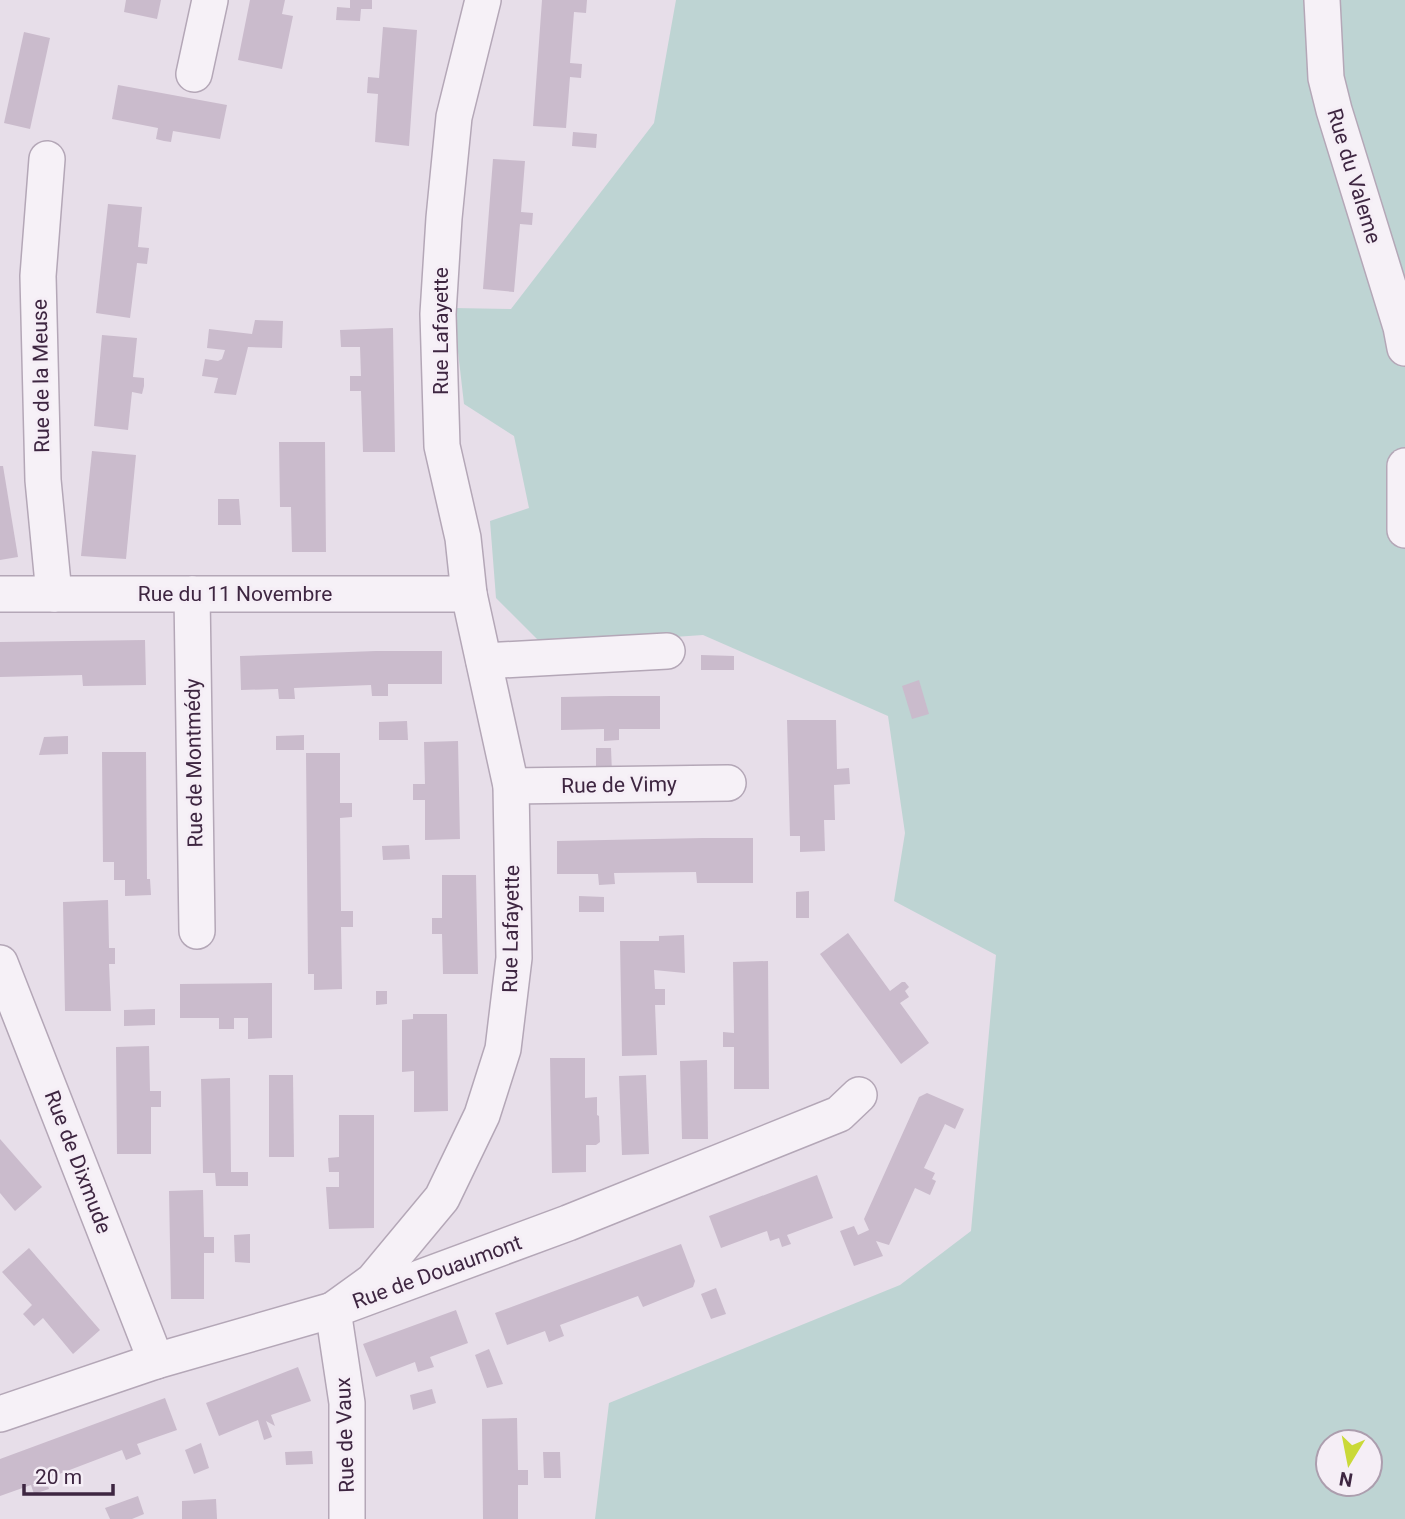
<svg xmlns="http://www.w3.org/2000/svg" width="1405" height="1519" font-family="Roboto,sans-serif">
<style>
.green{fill:#bed4d3;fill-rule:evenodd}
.building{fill:#cabbcc}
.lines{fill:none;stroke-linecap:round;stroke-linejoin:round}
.street-casing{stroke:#b4a7b7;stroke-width:38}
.street{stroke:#f6f1f7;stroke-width:35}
.labels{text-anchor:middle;stroke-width:6;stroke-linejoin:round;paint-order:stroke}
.street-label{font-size:21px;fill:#3e2641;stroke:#f5eef6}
</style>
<rect width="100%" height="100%" fill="#e7dee9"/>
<path class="green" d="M 676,0 L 1405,0 L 1405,1519 L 595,1519 L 609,1403 L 900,1285 L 971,1231 L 996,955 L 894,901 L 905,833 L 888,716 L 703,635 L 544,646 L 496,598 L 490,521 L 529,508 L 514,436 L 464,404 L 453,308 L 511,309 L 654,123 ZM 1328,1442 L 1370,1442 L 1370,1484 L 1328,1484 Z"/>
<g class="building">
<path d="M 126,0 L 161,0 L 157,19 L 124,12 Z"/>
<path d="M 250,0 L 285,0 L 282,14 L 293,16 L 282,69 L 238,60 Z"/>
<path d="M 350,0 L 372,0 L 372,9 L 361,9 L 360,21 L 336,20 L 337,7 L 350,8 Z"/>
<path d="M 542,0 L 587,0 L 586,13 L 574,12 L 570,63 L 582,64 L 581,78 L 570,77 L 566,128 L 533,126 Z"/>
<path d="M 383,27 L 417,30 L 409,146 L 375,142 L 378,94 L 367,93 L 368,77 L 379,78 Z"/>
<path d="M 24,32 L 50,38 L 30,129 L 4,123 Z"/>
<path d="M 118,85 L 227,105 L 220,139 L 173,131 L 171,142 L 164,141 L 156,139 L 158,128 L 112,119 Z"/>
<path d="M 573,132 L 597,134 L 596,148 L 572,146 Z"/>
<path d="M 493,159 L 525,161 L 521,212 L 533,213 L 532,225 L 520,224 L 514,292 L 483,289 Z"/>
<path d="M 108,204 L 142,207 L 138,247 L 149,248 L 147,264 L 137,263 L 130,318 L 96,313 Z"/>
<path d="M 255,320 L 283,321 L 282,348 L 248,347 L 236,395 L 214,393 L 218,378 L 202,376 L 205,359 L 218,361 L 222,359 L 225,350 L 207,348 L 209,329 L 252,334 Z"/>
<path d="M 393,328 L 395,452 L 363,452 L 361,391 L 350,391 L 350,376 L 361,376 L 360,347 L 341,347 L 340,330 Z"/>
<path d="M 102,335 L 137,338 L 133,377 L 144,378 L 144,386 L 142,394 L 132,392 L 128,430 L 94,426 Z"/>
<path d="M 279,442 L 325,442 L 326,552 L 292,552 L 291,507 L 280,507 Z"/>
<path d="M 92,451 L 136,455 L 126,559 L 81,556 Z"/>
<path d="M 0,466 L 3,466 L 18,557 L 0,560 Z"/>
<path d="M 218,499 L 239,499 L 241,525 L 218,525 Z"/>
<path d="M 145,640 L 146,685 L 83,686 L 82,675 L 0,677 L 0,642 Z"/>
<path d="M 376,651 L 442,651 L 442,684 L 388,684 L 388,696 L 372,696 L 371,685 L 294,688 L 295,699 L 279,699 L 278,689 L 241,690 L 240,656 Z"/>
<path d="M 701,655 L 734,656 L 734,670 L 701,670 Z"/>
<path d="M 919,680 L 929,714 L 912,719 L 902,686 Z"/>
<path d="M 610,696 L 660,696 L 660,729 L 619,729 L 619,740 L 604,741 L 604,729 L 561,730 L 561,697 Z"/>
<path d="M 787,720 L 836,720 L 837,769 L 849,768 L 850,784 L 834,785 L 835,820 L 824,820 L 825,851 L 800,852 L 800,836 L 790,836 Z"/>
<path d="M 407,721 L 408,740 L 379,740 L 379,722 Z"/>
<path d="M 304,735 L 304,750 L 276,750 L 276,736 Z"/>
<path d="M 68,736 L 68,754 L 39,755 L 44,737 Z"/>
<path d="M 458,741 L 460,839 L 425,840 L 425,800 L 413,800 L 413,784 L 425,784 L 424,742 Z"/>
<path d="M 596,748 L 611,748 L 612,773 L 596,773 Z"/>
<path d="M 102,752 L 146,752 L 147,879 L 150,879 L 151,895 L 125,896 L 125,880 L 114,880 L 114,862 L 103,862 Z"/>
<path d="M 306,753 L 340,753 L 340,803 L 352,803 L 352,817 L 340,818 L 341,911 L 353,911 L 353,927 L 341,927 L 342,989 L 314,990 L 314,974 L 308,974 Z"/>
<path d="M 703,838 L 753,838 L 753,883 L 697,883 L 696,872 L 614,873 L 615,884 L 599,885 L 598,874 L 557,874 L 557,841 Z"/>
<path d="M 409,845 L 410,859 L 383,860 L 382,846 Z"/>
<path d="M 442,875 L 476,875 L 478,974 L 443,974 L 442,934 L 432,934 L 432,918 L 442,918 Z"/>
<path d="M 809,891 L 809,918 L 796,918 L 796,892 Z"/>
<path d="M 579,896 L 604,897 L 604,912 L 579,912 Z"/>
<path d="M 108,900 L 109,948 L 115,948 L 115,964 L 109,964 L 111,1011 L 65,1011 L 63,902 Z"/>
<path d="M 848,933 L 890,991 L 902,982 L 905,982 L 909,987 L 905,991 L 909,997 L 900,1003 L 929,1043 L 901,1064 L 820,954 Z"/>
<path d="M 684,935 L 685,973 L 654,970 L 655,989 L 665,989 L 665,1005 L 655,1005 L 657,1055 L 622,1056 L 620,941 L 659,941 L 659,936 Z"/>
<path d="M 768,961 L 769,1089 L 734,1089 L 734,1047 L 723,1047 L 723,1032 L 734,1033 L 733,962 Z"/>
<path d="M 272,983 L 272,1038 L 248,1039 L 248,1018 L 234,1018 L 234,1029 L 219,1029 L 219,1018 L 180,1018 L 180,984 Z"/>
<path d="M 376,991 L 387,991 L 387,1004 L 376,1005 Z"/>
<path d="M 155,1009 L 155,1025 L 124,1026 L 124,1010 Z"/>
<path d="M 413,1014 L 447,1014 L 448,1111 L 414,1112 L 414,1071 L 402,1072 L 402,1020 L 413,1019 Z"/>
<path d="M 149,1046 L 150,1091 L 161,1091 L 161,1107 L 151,1107 L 151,1154 L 117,1154 L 116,1047 Z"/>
<path d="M 550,1058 L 585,1058 L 585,1098 L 597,1097 L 597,1115 L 599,1116 L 600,1142 L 596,1145 L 586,1145 L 586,1172 L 552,1173 Z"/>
<path d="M 707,1060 L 708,1139 L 682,1139 L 680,1061 Z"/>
<path d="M 269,1075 L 293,1075 L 294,1157 L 269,1157 Z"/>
<path d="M 646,1075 L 649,1154 L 622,1155 L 619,1076 Z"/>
<path d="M 230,1078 L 231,1172 L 248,1172 L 248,1186 L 216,1186 L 215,1173 L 203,1173 L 201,1079 Z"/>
<path d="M 927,1093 L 964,1109 L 955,1129 L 945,1124 L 924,1168 L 935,1173 L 932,1179 L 936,1181 L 930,1195 L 915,1188 L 889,1245 L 876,1241 L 883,1256 L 854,1266 L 840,1231 L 854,1226 L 858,1235 L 869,1230 L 864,1219 L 919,1097 Z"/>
<path d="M 339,1115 L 374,1115 L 374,1228 L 329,1229 L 326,1187 L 339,1187 L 339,1172 L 329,1172 L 328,1158 L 339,1157 Z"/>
<path d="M 0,1139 L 42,1187 L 15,1211 L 0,1193 Z"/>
<path d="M 817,1175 L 833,1218 L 787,1235 L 791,1244 L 782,1247 L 779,1238 L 770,1241 L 767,1231 L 721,1248 L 709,1216 Z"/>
<path d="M 203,1190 L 204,1237 L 214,1237 L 214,1253 L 204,1253 L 204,1299 L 171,1299 L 169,1191 Z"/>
<path d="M 250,1234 L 250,1263 L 235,1262 L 234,1235 Z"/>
<path d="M 681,1244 L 695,1281 L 693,1287 L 643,1307 L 638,1296 L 560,1325 L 564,1336 L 549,1342 L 545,1331 L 507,1345 L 495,1313 Z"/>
<path d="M 29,1248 L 100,1330 L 73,1354 L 43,1318 L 34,1326 L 23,1314 L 32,1305 L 2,1272 Z"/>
<path d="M 716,1288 L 726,1314 L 711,1319 L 701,1294 Z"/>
<path d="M 456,1310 L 468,1343 L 430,1357 L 434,1367 L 418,1372 L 415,1362 L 376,1377 L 363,1344 Z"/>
<path d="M 489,1349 L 503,1384 L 487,1388 L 475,1355 Z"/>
<path d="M 298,1367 L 311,1401 L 271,1415 L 275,1426 L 266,1421 L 272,1437 L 264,1440 L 258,1420 L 219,1436 L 206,1403 Z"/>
<path d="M 432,1389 L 436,1403 L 413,1410 L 410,1395 Z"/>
<path d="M 165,1398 L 177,1430 L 137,1444 L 141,1454 L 126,1460 L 122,1450 L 46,1479 L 49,1489 L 34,1494 L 31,1485 L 0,1496 L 0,1459 Z"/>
<path d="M 517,1418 L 518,1470 L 528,1470 L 528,1485 L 518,1485 L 518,1519 L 483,1519 L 482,1419 Z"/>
<path d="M 201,1443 L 209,1468 L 194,1474 L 185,1450 Z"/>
<path d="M 312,1451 L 313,1464 L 286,1465 L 285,1452 Z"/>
<path d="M 543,1452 L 560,1452 L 561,1478 L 544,1478 Z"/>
<path d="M 138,1496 L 144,1514 L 132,1519 L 110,1519 L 105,1508 Z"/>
<path d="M 216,1499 L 217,1519 L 182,1519 L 182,1501 Z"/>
</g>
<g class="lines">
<g class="street-casing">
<g id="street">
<path d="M 1322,0 L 1326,78 L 1334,110 L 1401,327 L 1405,348"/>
<path d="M 194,74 L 210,0"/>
<path d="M 47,159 L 38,276 L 43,480 L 54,594"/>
<path d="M 1405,466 L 1405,530"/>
<path d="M 0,594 L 469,594"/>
<path d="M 192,594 L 197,931"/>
<path d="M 484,661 L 667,651"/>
<path d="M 511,786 L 728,783"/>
<path d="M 0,963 L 156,1361"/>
<path d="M 333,1310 L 373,1281 L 442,1198 L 482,1115 L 503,1049 L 514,958 L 511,786 L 469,594 L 463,538 L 442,446 L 438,314 L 444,218 L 454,117 L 483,0"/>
<path d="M 333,1310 L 347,1403 L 347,1519"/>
<path d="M 0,1414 L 156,1361 L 333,1310 L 568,1223 L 839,1114 L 859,1095"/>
</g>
</g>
<use href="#street" class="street"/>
</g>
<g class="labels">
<g class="street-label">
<text transform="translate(1354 176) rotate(73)" y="7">Rue du Valeme</text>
<text transform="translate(441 331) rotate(-90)" y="7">Rue Lafayette</text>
<text transform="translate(41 376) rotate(-91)" y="7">Rue de la Meuse</text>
<text x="235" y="601">Rue du 11 Novembre</text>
<text transform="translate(194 763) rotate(-91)" y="7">Rue de Montmédy</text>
<text transform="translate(619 785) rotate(-1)" y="7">Rue de Vimy</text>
<text transform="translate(511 929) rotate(-89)" y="7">Rue Lafayette</text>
<text transform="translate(78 1162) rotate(69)" y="7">Rue de Dixmude</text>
<text transform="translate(437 1272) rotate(-20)" y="7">Rue de Douaumont</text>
<text transform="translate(345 1435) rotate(-92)" y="7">Rue de Vaux</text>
</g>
</g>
<g transform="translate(1349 1463) rotate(190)"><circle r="33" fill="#f5eef6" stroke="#ac9eae" stroke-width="2"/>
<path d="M0-5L12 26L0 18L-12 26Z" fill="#cad938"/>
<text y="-10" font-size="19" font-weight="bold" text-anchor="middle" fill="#3e2641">N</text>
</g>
<path d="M24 1484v10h89v-10" fill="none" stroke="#3e2641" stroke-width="3.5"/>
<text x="35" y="1484" font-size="21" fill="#3e2641" stroke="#f5eef6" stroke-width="5" paint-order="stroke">20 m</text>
</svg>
